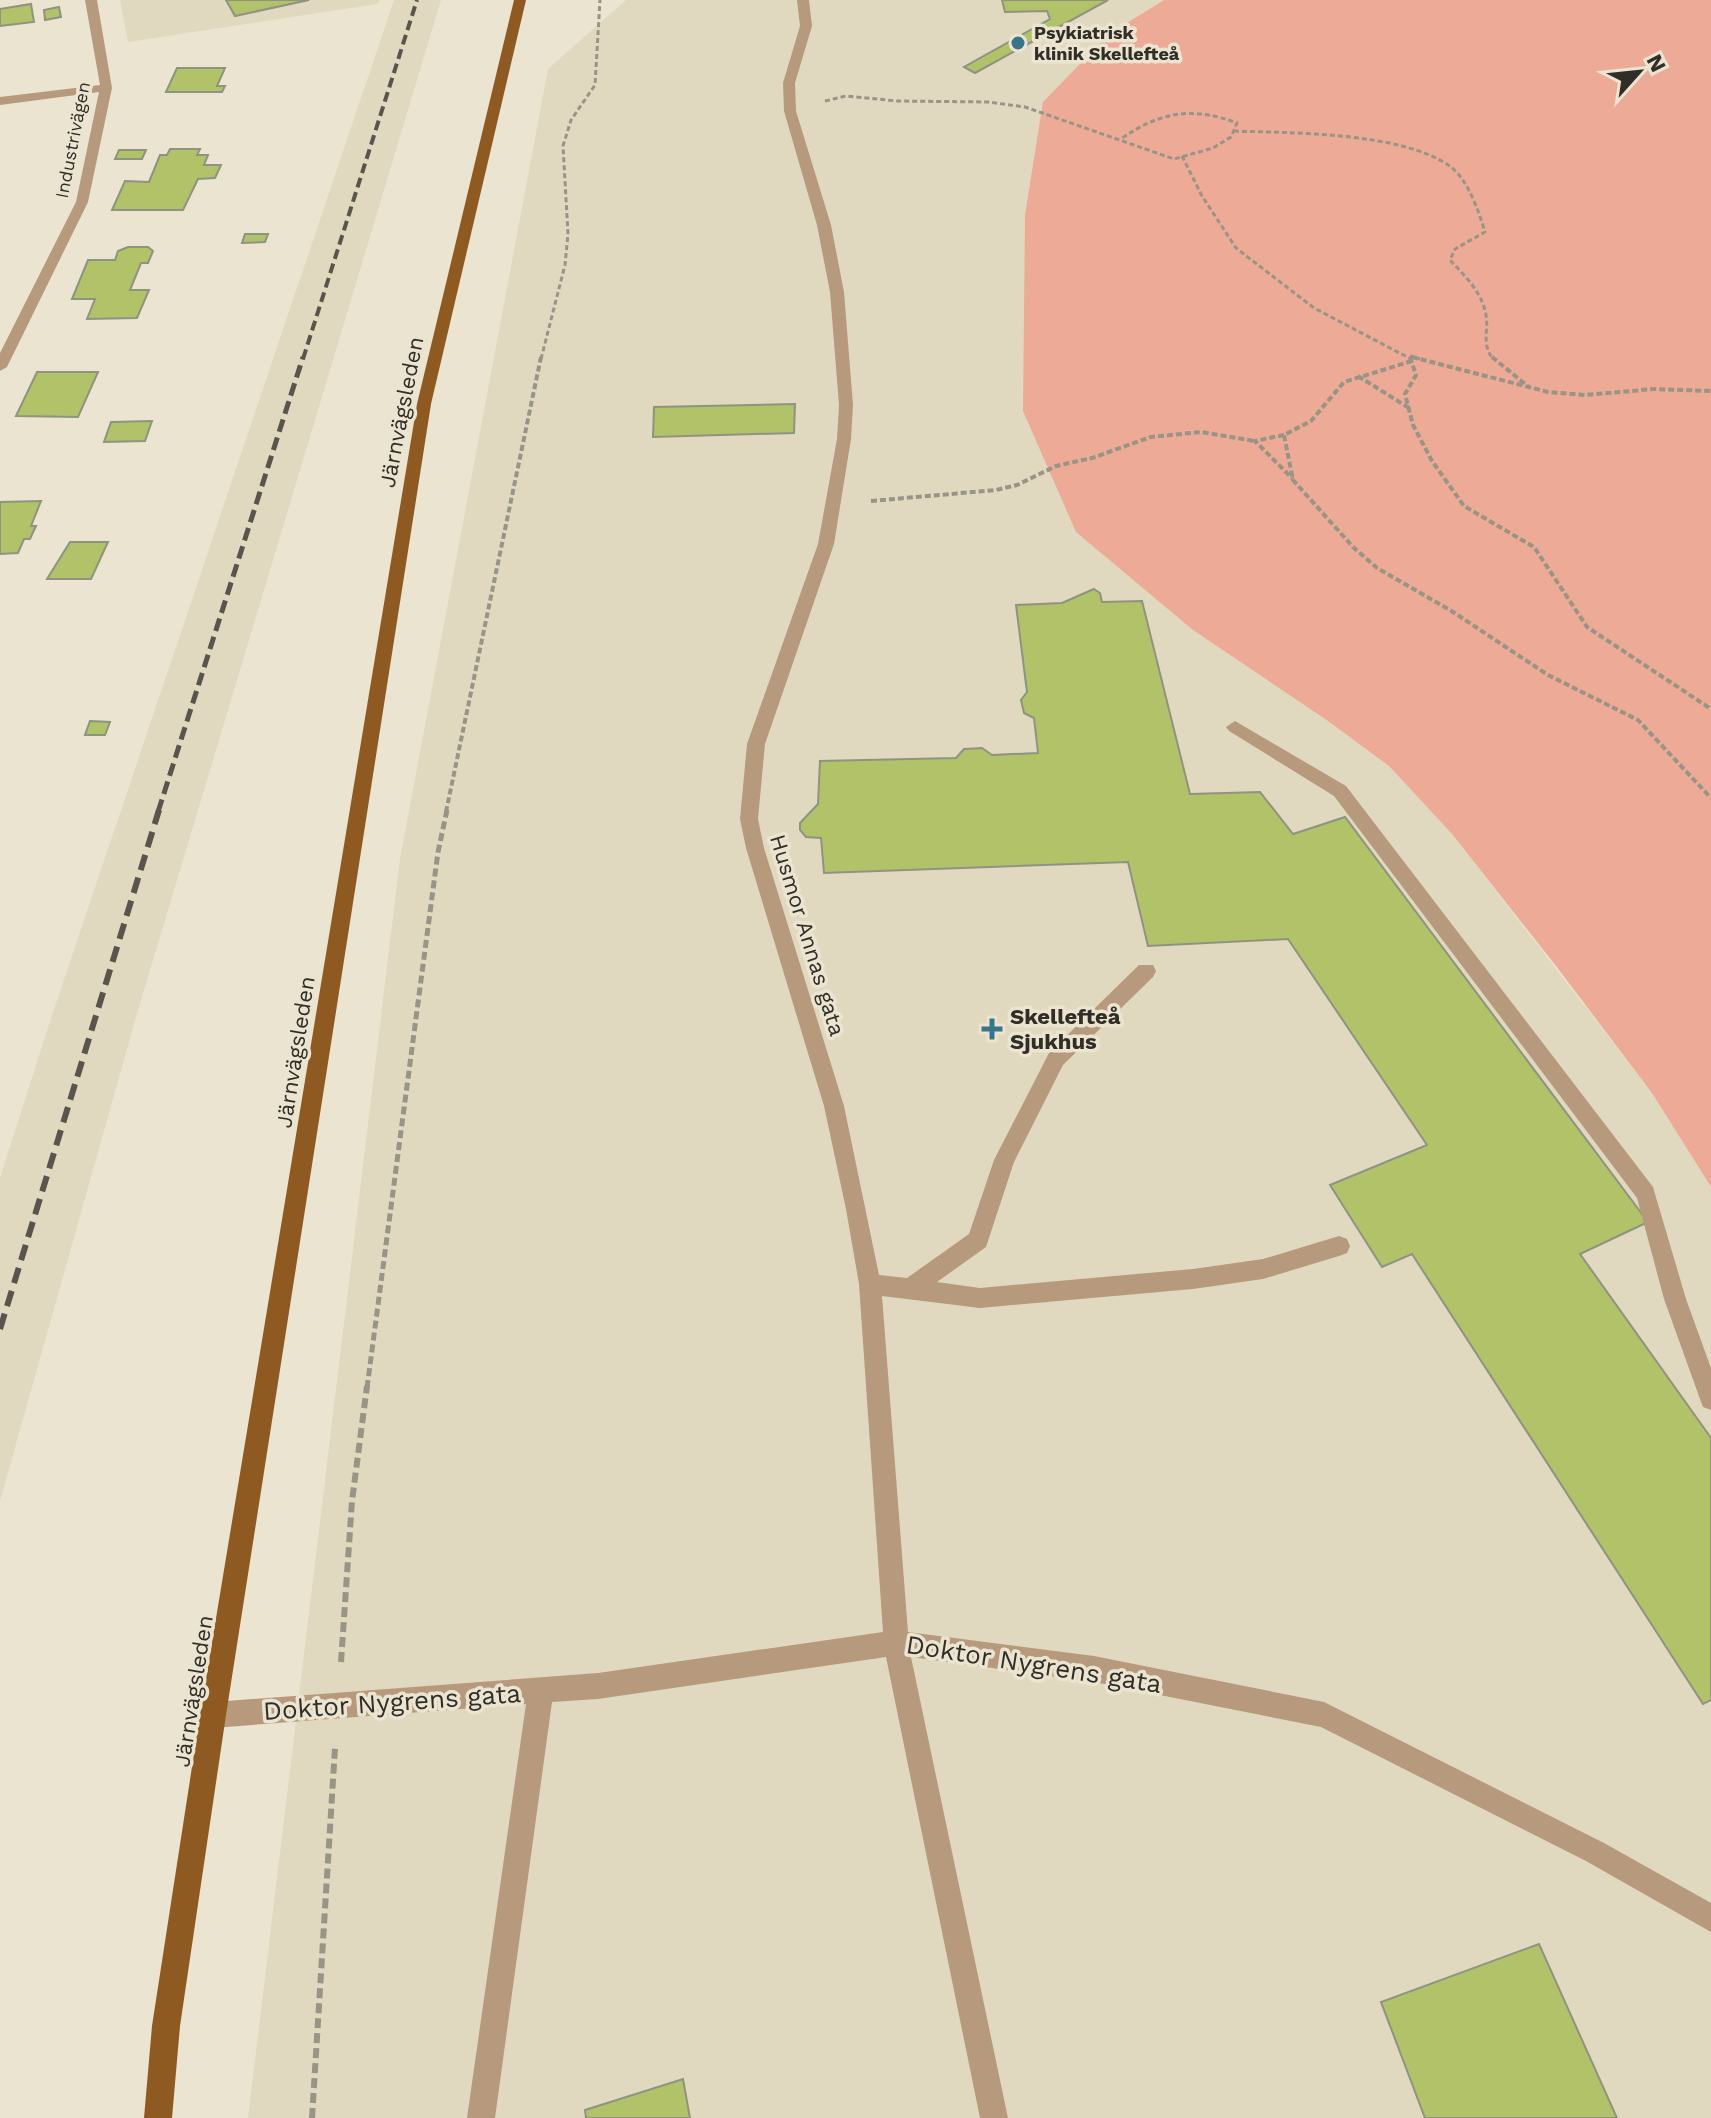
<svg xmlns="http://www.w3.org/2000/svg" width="1711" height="2118" font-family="'Work Sans',sans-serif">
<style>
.built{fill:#e1d9bf}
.green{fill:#edaa96}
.building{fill:#b2c269;stroke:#8f9381;stroke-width:2}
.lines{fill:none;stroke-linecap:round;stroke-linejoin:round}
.path-far3{stroke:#989486;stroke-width:3;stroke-dasharray:5 3;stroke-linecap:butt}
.path-far2{stroke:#989486;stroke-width:4;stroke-dasharray:6 3;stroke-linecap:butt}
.path-far1{stroke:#989486;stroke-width:5;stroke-dasharray:8 4;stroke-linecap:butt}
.path{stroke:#989486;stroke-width:6;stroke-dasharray:10 5;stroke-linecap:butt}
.minor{fill:#b7997e;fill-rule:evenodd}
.major{fill:#8e5a21;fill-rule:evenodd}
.rail-far2{stroke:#59554c;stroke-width:4;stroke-dasharray:10 5;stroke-linecap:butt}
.rail-far1{stroke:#59554c;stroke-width:5;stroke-dasharray:13 6;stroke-linecap:butt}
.rail{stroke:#59554c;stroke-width:6;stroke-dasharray:16 8;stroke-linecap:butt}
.poi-dot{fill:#37758b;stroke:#eae4d1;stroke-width:3}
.labels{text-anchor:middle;stroke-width:7;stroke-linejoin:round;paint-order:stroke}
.far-poi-label{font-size:18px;font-weight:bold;fill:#312e27;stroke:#eae4d1;text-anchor:start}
.far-street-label{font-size:18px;fill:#312e27;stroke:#eae4d1}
.street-label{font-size:22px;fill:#312e27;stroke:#eae4d1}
.poi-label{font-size:22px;font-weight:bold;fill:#312e27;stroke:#eae4d1;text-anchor:start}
.near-street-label{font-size:26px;fill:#312e27;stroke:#eae4d1}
</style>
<rect width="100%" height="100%" fill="#eae4d1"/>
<g class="built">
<path d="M 120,0 L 380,0 L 377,4 L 128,42 Z"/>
<path d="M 394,0 L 441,0 L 136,1017 L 0,1501 L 0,1178 L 51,1018 Z"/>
<path d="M 626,0 L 1164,0 L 1109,34 L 1193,630 L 1328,721 L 1389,766 L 1452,834 L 1652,1093 L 1711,1187 L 1711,2118 L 248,2118 L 400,859 L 548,69 Z"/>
</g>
<path class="green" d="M 1164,0 L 1711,0 L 1711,1187 L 1652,1093 L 1556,966 L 1452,834 L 1389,766 L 1328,721 L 1193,630 L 1076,532 L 1023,411 L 1025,215 L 1043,102 L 1109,34 Z"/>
<g class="building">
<path d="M 226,0 L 309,0 L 235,16 Z"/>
<path d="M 1002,0 L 1108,0 L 975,73 L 964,67 L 1050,19 L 1047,11 L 1005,12 Z"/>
<path d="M 31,4 L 34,22 L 0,26 L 0,9 Z"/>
<path d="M 59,7 L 61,17 L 45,20 L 44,10 Z"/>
<path d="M 177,68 L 225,68 L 217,86 L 225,86 L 222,92 L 166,92 Z"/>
<path d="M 170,149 L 200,149 L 197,155 L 208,155 L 204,165 L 221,165 L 215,178 L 198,179 L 183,210 L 112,210 L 125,181 L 149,182 L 160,155 L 167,155 Z"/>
<path d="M 119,150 L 146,150 L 142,159 L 115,159 Z"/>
<path d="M 245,234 L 268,234 L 265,242 L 242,243 Z"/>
<path d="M 128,247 L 148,247 L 153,251 L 148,263 L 141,263 L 130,290 L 149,290 L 137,318 L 87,319 L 95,299 L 72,299 L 88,260 L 115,260 L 118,251 Z"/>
<path d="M 37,372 L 98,372 L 78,417 L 16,416 Z"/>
<path d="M 795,404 L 794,433 L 653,437 L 654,407 Z"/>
<path d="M 152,421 L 145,441 L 104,442 L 111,422 Z"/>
<path d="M 41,501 L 31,526 L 36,526 L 30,539 L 24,539 L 18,553 L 0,554 L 0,502 Z"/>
<path d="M 70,542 L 108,542 L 91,579 L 47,579 Z"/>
<path d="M 1094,589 L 1100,593 L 1102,602 L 1142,601 L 1190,794 L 1260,792 L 1293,834 L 1345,817 L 1648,1222 L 1580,1254 L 1711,1438 L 1711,1700 L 1703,1704 L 1412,1254 L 1382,1267 L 1330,1185 L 1427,1145 L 1288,939 L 1148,946 L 1128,862 L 824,873 L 821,838 L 806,837 L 800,830 L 800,823 L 818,804 L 820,761 L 956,758 L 964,749 L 982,748 L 992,755 L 1038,753 L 1034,718 L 1024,713 L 1021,700 L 1027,692 L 1016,605 L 1062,603 Z"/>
<path d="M 90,721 L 110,722 L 105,735 L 85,735 Z"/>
<path d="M 1539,1944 L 1617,2118 L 1425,2118 L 1381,2002 Z"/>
<path d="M 683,2079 L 690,2118 L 586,2118 L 585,2110 Z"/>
</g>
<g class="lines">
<g class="path-far3">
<path d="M 825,101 L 846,96 L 897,101 L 988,102 L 1025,107 L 1174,159 L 1213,148 L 1231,137 L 1237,123 C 1193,106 1159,112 1121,139"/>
<path d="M 1234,131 C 1292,133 1404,132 1451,167 C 1468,180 1479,212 1485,232 L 1455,249 L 1450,260 C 1465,276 1482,292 1486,315 C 1489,332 1481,343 1493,359"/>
<path d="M 1182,156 L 1202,196 L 1236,248 L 1314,308 L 1411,359"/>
<path d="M 1410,356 L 1420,359"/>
<path d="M 541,359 L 565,265 L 568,234 L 563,146 L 571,120 L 595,85 L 600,0"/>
</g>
<g class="path-far2">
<path d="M 1410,357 L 1416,375 L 1405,394 L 1413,425 L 1432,461 L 1464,506 L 1534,547 L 1587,627 L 1711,709"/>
<path d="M 1412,357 L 1548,392 L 1585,395 L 1654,389 L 1711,391"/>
<path d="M 1492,357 L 1530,388"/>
<path d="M 1412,361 L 1344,382 L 1311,421 L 1284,435 L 1293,480 L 1353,547 L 1377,568 L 1450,610 L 1548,675 L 1638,720 L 1711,798"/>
<path d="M 1358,376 L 1409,408"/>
<path d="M 1284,435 L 1255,441 L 1293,479"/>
<path d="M 871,501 L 996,490 L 1017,485 L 1056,466 L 1092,458 L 1151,437 L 1201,432 L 1255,441"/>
<path d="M 446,812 L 541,357"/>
</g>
<path class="path-far1" d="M 367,1388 L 438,852 L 447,810"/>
<g class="path">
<path d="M 341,1662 L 352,1501 L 367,1386"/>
<path d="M 312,2118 L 335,1748"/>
</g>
<g class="minor">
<path d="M 85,0 L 97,0 L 112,88 L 88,202 L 7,367 L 0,371 L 0,353 L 76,202 L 99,92 L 0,105 L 0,97 L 100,85 Z"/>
<path d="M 797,0 L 809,0 L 812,26 L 795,83 L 796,111 L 831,225 L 844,292 L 853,405 L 851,439 L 834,544 L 765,744 L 758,819 L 764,848 L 844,1106 L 879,1275 L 907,1278 L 969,1234 L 994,1160 L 1049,1053 L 1139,965 L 1153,965 L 1156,971 L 1153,977 L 1063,1065 L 1014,1162 L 986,1247 L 937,1282 L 980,1288 L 1193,1269 L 1263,1259 L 1339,1236 L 1347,1239 L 1350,1246 L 1347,1253 L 1339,1256 L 1263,1279 L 1193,1289 L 980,1308 L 882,1296 L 908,1632 L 1094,1656 L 1324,1702 L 1604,1843 L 1711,1903 L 1711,1932 L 1586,1861 L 1321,1727 L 1094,1682 L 911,1657 L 1008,2118 L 980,2118 L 886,1657 L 598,1699 L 552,1702 L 495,2118 L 467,2118 L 526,1704 L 213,1728 L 204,1724 L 200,1715 L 204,1706 L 213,1702 L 598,1673 L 883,1632 L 859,1284 L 846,1209 L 824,1106 L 746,848 L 740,819 L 747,744 L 818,544 L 837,439 L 839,405 L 830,292 L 817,225 L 784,111 L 783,83 L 800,26 Z"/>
<path d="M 1235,721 L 1346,786 L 1653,1187 L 1686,1299 L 1711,1368 L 1711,1410 L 1703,1407 L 1700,1399 L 1664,1299 L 1637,1198 L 1334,796 L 1229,731 L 1226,727 Z"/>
</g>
<path class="major" d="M 514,0 L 526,0 L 431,404 L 226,1715 L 180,2026 L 172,2118 L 144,2118 L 152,2026 L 200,1715 L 417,404 Z"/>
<path class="rail-far2" d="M 303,359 L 417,0"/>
<path class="rail-far1" d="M 158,812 L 303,357"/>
<path class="rail" d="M 0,1329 L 159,810"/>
</g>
<g class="poi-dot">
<circle cx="1018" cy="43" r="8"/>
<path d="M988 1017h8v8h8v8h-8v8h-8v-8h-8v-8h8z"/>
</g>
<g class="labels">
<g class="far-poi-label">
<text x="1034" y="39">Psykiatrisk<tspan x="1034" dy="21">klinik Skellefteå</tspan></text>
</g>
<g class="far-street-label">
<text transform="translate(73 140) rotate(-79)" y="6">Industrivägen</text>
</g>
<g class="street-label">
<text transform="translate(401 412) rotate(-79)" y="8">Järnvägsleden</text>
<text transform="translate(808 935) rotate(73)" y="8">Husmor Annas gata</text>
<text transform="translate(295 1052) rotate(-81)" y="8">Järnvägsleden</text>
<text transform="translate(193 1691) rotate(-81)" y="8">Järnvägsleden</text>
</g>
<g class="poi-label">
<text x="1010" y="1024">Skellefteå<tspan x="1010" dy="25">Sjukhus</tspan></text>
</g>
<g class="near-street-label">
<text transform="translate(1034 1664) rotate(9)" y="9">Doktor Nygrens gata</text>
<text transform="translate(392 1702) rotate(-4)" y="9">Doktor Nygrens gata</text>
</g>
</g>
<g transform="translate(1639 72) rotate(63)" stroke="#eae4d1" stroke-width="6" paint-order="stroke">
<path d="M0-6L14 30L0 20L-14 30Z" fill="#312e27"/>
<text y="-12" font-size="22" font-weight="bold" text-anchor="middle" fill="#312e27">N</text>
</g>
</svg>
